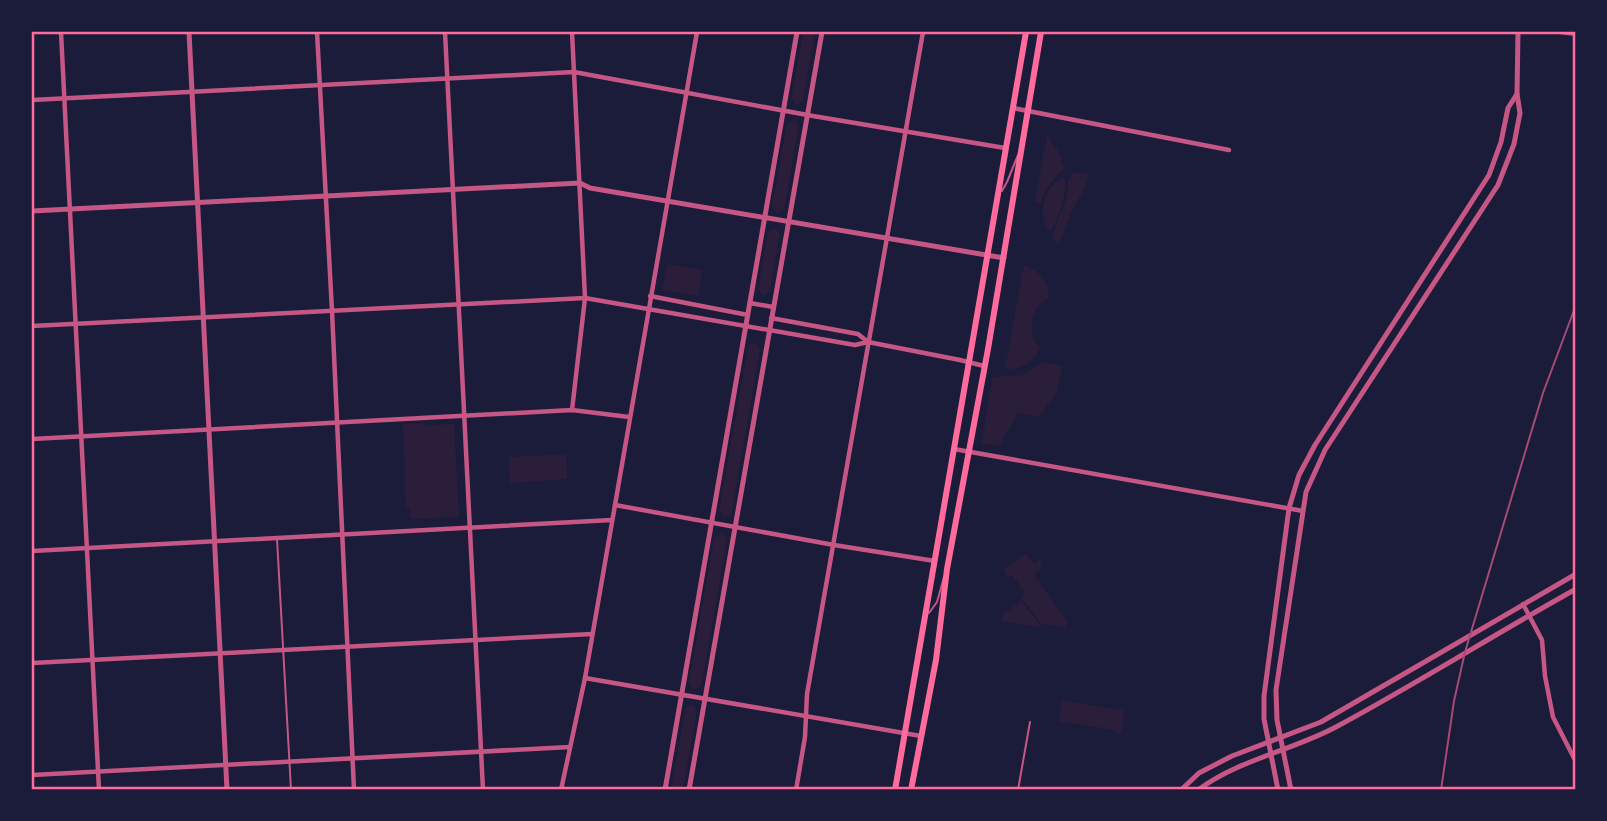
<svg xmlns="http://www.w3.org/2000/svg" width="1607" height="821" font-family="Helvetica,sans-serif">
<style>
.green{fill:#2a1e3b}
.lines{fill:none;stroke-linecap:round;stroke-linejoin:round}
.service{stroke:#c65784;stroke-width:2}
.minor{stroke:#c65784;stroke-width:4.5}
.tertiary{stroke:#c65784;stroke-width:5}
.primary{stroke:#ff6b9d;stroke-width:6}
.rail{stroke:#a44b75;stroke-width:2}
.neatline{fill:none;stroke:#ff6b9d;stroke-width:2.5}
</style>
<rect width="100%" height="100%" fill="#1b1b3a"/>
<g class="green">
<path d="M 803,32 L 815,32 L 803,101 L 796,105 L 791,99 Z"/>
<path d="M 794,119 L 799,125 L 784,209 L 777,213 L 772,206 L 787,123 Z"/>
<path d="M 1047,135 L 1059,152 L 1064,168 C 1055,178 1045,188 1041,203 L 1035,202 Z"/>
<path d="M 1081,172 L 1089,174 L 1085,188 L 1071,212 L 1059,243 L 1053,238 C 1055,218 1069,206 1068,180 L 1071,178 L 1072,173 Z"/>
<path d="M 1061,178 L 1065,180 C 1066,198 1061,214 1051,230 L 1047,229 C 1039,210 1043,190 1061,178 Z"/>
<path d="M 775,227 L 780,234 L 770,291 L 763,296 L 758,289 L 768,231 Z"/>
<path d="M 667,264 L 702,270 L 698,296 L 662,290 Z"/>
<path d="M 1024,265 C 1040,271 1048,281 1049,298 C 1030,307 1026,332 1040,348 C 1033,363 1022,370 1005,369 Z"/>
<path d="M 750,344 L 757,344 L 760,350 L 732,512 L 729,516 L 724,517 L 719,510 L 748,348 Z"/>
<path d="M 1043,362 L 1062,366 L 1057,392 L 1039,417 L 1016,413 C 1015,425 1004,432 1001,446 L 982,444 L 992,377 L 1023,375 Z"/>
<path d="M 425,423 L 426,427 L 429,425 L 454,424 L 459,517 L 411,519 L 410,509 L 406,509 L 403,424 Z"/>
<path d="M 566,454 L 567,479 L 510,483 L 509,457 Z"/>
<path d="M 722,533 L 727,540 L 702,684 L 699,688 L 694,689 L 690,686 L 689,681 L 714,538 Z"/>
<path d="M 1026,553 L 1034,564 L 1042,558 L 1040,570 L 1034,575 L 1067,621 L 1065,628 L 1040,623 L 1021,597 L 1025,593 L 1012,575 L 1008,577 L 1004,572 L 1005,568 Z"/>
<path d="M 1022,601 L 1039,624 L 1044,628 L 1001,621 L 1003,614 Z"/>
<path d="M 1062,700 L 1124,711 L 1121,732 L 1117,734 L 1114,730 L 1059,721 Z"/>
<path d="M 692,704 L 697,711 L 683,789 L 671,789 L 685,709 Z"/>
</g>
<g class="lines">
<g class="service">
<path d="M 1002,191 L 1007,182 L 1018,155"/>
<path d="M 277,539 L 291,790"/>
<path d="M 929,613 L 937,602 L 944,577"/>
<path d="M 1018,790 L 1030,722"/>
</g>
<g class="minor">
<path d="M 61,32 L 99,790"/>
<path d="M 317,32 L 332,311 L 354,790"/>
<path d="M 445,32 L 483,790"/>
<path d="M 572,32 L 585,298 L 572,410"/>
<path d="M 1561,32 L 1576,34"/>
<path d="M 32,100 L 574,72 L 813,116 L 1005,148"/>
<path d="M 1013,108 L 1229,150"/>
<path d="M 650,296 L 748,315"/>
<path d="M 750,303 L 773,307"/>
<path d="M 771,318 L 858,334 L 868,342"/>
<path d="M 32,326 L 585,298 L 855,345 L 868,342 L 960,360 L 984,366"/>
<path d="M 32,439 L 572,410 L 629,417"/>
<path d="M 954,449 L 1303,511"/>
<path d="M 615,505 L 834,545 L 935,561"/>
<path d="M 32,551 L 612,520"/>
<path d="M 1523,604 L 1542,640 L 1545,676 L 1553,717 L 1576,762"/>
<path d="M 32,663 L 592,634"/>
<path d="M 585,678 L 921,736"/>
<path d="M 32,775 L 570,747"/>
<path d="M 561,790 L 585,678 L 697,32"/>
<path d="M 796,790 L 805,737 L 807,694 L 923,32"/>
</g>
<g class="tertiary">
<path d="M 189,32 L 227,790"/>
<path d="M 32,211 L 580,183 L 590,188 L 1004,258"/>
<path d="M 665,790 L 797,32"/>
<path d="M 689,790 L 822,32"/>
<path d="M 1181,790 L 1199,773 L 1232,756 L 1321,722 L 1576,574"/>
<path d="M 1198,790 C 1238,760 1290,751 1334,728 C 1416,684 1495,634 1576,589"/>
<path d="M 1278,790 L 1264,719 L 1264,696 L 1289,508 L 1299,475 L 1315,445 L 1489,175 L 1501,142 L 1508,108 L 1517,94"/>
<path d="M 1291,790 L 1277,720 L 1276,690 L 1306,492 L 1325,450 L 1498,185 L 1514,144 L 1520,113 L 1517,94 L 1518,32"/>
</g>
<g class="primary">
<path d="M 895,790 L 1026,32"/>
<path d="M 911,790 L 936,660 L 947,569 L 988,349 L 1041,32"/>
</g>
<path class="rail" d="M 1441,790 L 1454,701 L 1465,652 L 1543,393 L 1576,305"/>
</g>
<rect width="1607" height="821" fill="none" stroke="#1b1b3a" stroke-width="66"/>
<rect x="33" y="33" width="1541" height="755" class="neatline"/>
</svg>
